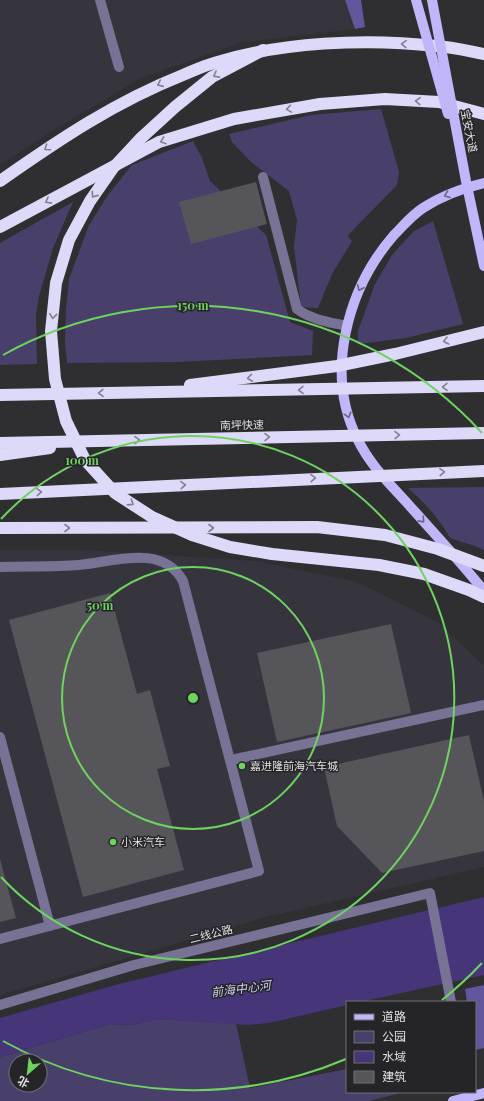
<svg xmlns="http://www.w3.org/2000/svg" width="484" height="1101" font-family="'Playfair Display','Noto Sans SC',serif">
<style>
.built{fill:#36353e}
.green{fill:#48406b;fill-rule:evenodd}
.forest{fill:#64569c}
.water{fill:#463679}
.building{fill:#565559}
.lines{fill:none;stroke-linecap:round;stroke-linejoin:round}
.minor{stroke:#787394;stroke-width:10}
.major{stroke:#c1b6f9;stroke-width:10}
.highway{stroke:#ddd9f9;stroke-width:12}
.major-bridge{stroke:#c1b6f9;stroke-width:10}
.highway-bridge{stroke:#ddd9f9;stroke-width:12}
.oneway{stroke:#817f90}
.oneway2{stroke:#6b6686}
.ring{fill:none;stroke:#6fd360;stroke-width:2}
.poi-dot{fill:#6fd360;stroke:#252528;stroke-width:1.5}
.labels{text-anchor:middle;stroke-width:3;stroke-linejoin:round;paint-order:stroke}
.street-label{font-size:11px;fill:#e0e0e2;stroke:#252528}
.poi-label{font-size:11px;fill:#e0e0e2;stroke:#252528;text-anchor:start}
.water-label{font-size:12px;font-style:italic;fill:#d1ccf4;stroke:#252528}
.centre{fill:#6fd360;stroke:#252528;stroke-width:2}
.ring-label{font-size:12px;text-anchor:middle;font-weight:bold;fill:#6fd360;stroke:#252528;stroke-width:3;stroke-linejoin:round;paint-order:stroke}
</style>
<rect width="100%" height="100%" fill="#2f2f32"/>
<g class="built">
<path d="M 0,0 L 345,0 L 355,29 L 243,42 L 141,78 L 57,128 L 0,165 Z"/>
<path d="M 0,550 L 82,550 L 256,561 L 357,582 L 439,623 L 484,666 L 484,867 L 270,916 L 0,995 Z"/>
</g>
<g class="green">
<path d="M 381,109 L 399,172 L 397,185 L 349,234 L 348,237 L 352,241 L 332,274 L 318,308 L 301,307 L 294,246 L 297,220 L 289,191 L 251,162 L 232,142 L 229,134 L 311,115 Z"/>
<path d="M 193,141 L 202,158 L 210,181 L 266,235 L 290,322 L 313,331 L 312,355 L 176,362 L 67,363 L 65,342 L 66,309 L 69,279 L 89,225 L 108,195 L 132,165 Z"/>
<path d="M 73,202 L 53,248 L 39,296 L 36,314 L 37,364 L 0,365 L 0,243 Z"/>
<path d="M 433,221 L 463,324 L 406,338 L 358,344 L 358,331 L 375,284 L 392,255 L 413,232 Z"/>
<path d="M 484,487 L 484,550 L 475,546 L 450,538 C 439,518 425,503 408,488 Z"/>
<path d="M 158,1019 L 236,1024 L 250,1088 L 347,1069 L 347,1092 L 404,1092 L 369,1101 L 0,1101 L 0,1057 L 110,1024 L 130,1025 ZM 16,1061 L 40,1061 L 40,1085 L 16,1085 Z"/>
</g>
<g class="forest">
<path d="M 345,0 L 361,0 L 365,27 L 355,29 Z"/>
<path d="M 484,985 L 484,1048 L 475,1050 L 475,1002 L 467,1002 L 465,989 Z"/>
</g>
<path class="water" d="M 484,897 L 484,975 L 360,1002 L 347,1002 L 347,1005 L 269,1023 L 246,1025 L 158,1019 L 130,1025 L 110,1024 L 0,1057 L 0,1018 L 119,984 Z"/>
<g class="building">
<path d="M 256,182 L 267,224 L 191,244 L 179,202 Z"/>
<path d="M 110,593 L 137,694 L 150,690 L 170,766 L 157,769 L 184,870 L 83,897 L 9,620 Z"/>
<path d="M 391,624 L 411,713 L 277,742 L 257,653 Z"/>
<path d="M 469,735 L 484,801 L 484,851 L 382,873 L 337,826 L 324,767 Z"/>
<path d="M 0,859 L 16,918 L 0,922 Z"/>
</g>
<g class="lines">
<g class="minor">
<path d="M 100,0 L 119,67"/>
<path d="M 263,177 L 297,309 C 312,320 329,322 347,326"/>
<path d="M 0,567 C 26,566 53,567 79,565 C 113,562 162,543 183,581 L 259,871 L 0,939"/>
<path d="M 0,737 L 50,926"/>
<path d="M 231,760 L 484,705"/>
<path d="M 0,1005 L 134,965 L 430,893 L 451,1002"/>
</g>
<g class="major">
<path d="M 484,183 C 463,188 441,196 423,208 C 412,215 403,226 394,235 C 347,289 324,374 358,440 C 370,465 390,484 408,504 C 434,533 460,561 484,591"/>
<path d="M 453,1101 L 484,1093"/>
</g>
<g class="highway">
<path d="M 0,181 C 60,139 115,102 183,75 C 193,71 203,66 214,63 C 281,42 366,38 436,46 C 452,47 468,51 484,54"/>
<path d="M 0,227 L 159,142 L 234,119 L 320,104 L 385,99 L 439,102 L 484,114"/>
</g>
<g class="major-bridge">
<path d="M 416,0 L 448,114"/>
<path d="M 432,0 L 466,181 L 484,266"/>
</g>
<g class="highway-bridge">
<path d="M 263,50 L 212,77 L 175,107 L 140,139 L 113,168 L 90,201 L 69,240 L 56,283 L 51,331 L 55,379 L 66,421 L 85,460 L 115,493 L 152,517 L 192,535 L 230,547 L 272,554 L 379,565 L 424,574 L 469,590 L 484,597"/>
<path d="M 190,385 L 337,366 L 395,354 L 484,332"/>
<path d="M 0,395 L 484,386"/>
<path d="M 0,443 L 484,433"/>
<path d="M 0,455 L 50,448"/>
<path d="M 0,494 L 484,471"/>
<path d="M 0,528 L 317,527 L 385,535 L 438,549 L 484,566"/>
</g>
</g>
<defs><path id="oneway-chevron" d="M-2-3.5L2.5 0L-2 3.5" fill="none" stroke-width="1.6" stroke-linecap="round" stroke-linejoin="round"/></defs>
<g class="oneway">
<use href="#oneway-chevron" transform="translate(404 44) rotate(-177)"/>
<use href="#oneway-chevron" transform="translate(216 75) rotate(151)"/>
<use href="#oneway-chevron" transform="translate(160 84) rotate(156)"/>
<use href="#oneway-chevron" transform="translate(418 101) rotate(-176)"/>
<use href="#oneway-chevron" transform="translate(289 109) rotate(171)"/>
<use href="#oneway-chevron" transform="translate(163 141) rotate(161)"/>
<use href="#oneway-chevron" transform="translate(47 148) rotate(145)"/>
<use href="#oneway-chevron" transform="translate(94 195) rotate(125)"/>
<use href="#oneway-chevron" transform="translate(48 201) rotate(152)"/>
<use href="#oneway-chevron" transform="translate(53 316) rotate(96)"/>
<use href="#oneway-chevron" transform="translate(446 341) rotate(166)"/>
<use href="#oneway-chevron" transform="translate(250 378) rotate(173)"/>
<use href="#oneway-chevron" transform="translate(445 387) rotate(179)"/>
<use href="#oneway-chevron" transform="translate(301 390) rotate(179)"/>
<use href="#oneway-chevron" transform="translate(101 393) rotate(179)"/>
<use href="#oneway-chevron" transform="translate(397 435) rotate(-1)"/>
<use href="#oneway-chevron" transform="translate(267 437) rotate(-1)"/>
<use href="#oneway-chevron" transform="translate(137 440) rotate(-1)"/>
<use href="#oneway-chevron" transform="translate(442 472) rotate(-2)"/>
<use href="#oneway-chevron" transform="translate(313 478) rotate(-3)"/>
<use href="#oneway-chevron" transform="translate(183 485) rotate(-3)"/>
<use href="#oneway-chevron" transform="translate(39 492) rotate(-3)"/>
<use href="#oneway-chevron" transform="translate(131 503) rotate(33)"/>
<use href="#oneway-chevron" transform="translate(67 528)"/>
<use href="#oneway-chevron" transform="translate(211 528)"/>
</g>
<g class="oneway2">
<use href="#oneway-chevron" transform="translate(447 195) rotate(158)"/>
<use href="#oneway-chevron" transform="translate(360 288) rotate(115)"/>
<use href="#oneway-chevron" transform="translate(348 415) rotate(74)"/>
<use href="#oneway-chevron" transform="translate(422 520) rotate(48)"/>
</g>
<g class="ring">
<circle cx="193" cy="698" r="131"/>
<path d="M1 519A262 262 0 1 1 1 877"/>
<path d="M482 963A392 392 0 0 1 442 1000M346 1059A392 392 0 0 1 3 1041M3 355A392 392 0 0 1 482 433"/>
</g>
<g class="poi-dot">
<circle cx="242" cy="766" r="4"/>
<circle cx="113" cy="842" r="4"/>
</g>
<g class="labels">
<g class="street-label">
<text transform="translate(469 131) rotate(79)" y="4">宝安大道</text>
<text transform="translate(242 425) rotate(-1)" y="4">南坪快速</text>
<text transform="translate(211 934) rotate(-14)" y="4">二线公路</text>
</g>
<g class="poi-label">
<text x="250" y="770">嘉进隆前海汽车城</text>
<text x="121" y="846">小米汽车</text>
</g>
<g class="water-label">
<text transform="translate(241 989) rotate(-7)" y="4">前海中心河</text>
</g>
</g>
<circle cx="193" cy="698" r="6" class="centre"/>
<g class="ring-label">
<text x="193" y="310">150 m</text>
<text x="82" y="465">100 m</text>
<text x="100" y="610">50 m</text>
</g>
<rect x="346" y="1001" width="130" height="92" fill="#252528" stroke="#707072"/>
<rect x="354" y="1014" width="20" height="6" fill="#c1b6f9" stroke="#707072"/>
<text x="382" y="1021" font-size="12" fill="#e0e0e2">道路</text>
<rect x="354" y="1031" width="20" height="12" fill="#48406b" stroke="#707072"/>
<text x="382" y="1041" font-size="12" fill="#e0e0e2">公园</text>
<rect x="354" y="1051" width="20" height="12" fill="#463679" stroke="#707072"/>
<text x="382" y="1061" font-size="12" fill="#e0e0e2">水域</text>
<rect x="354" y="1071" width="20" height="12" fill="#565559" stroke="#707072"/>
<text x="382" y="1081" font-size="12" fill="#e0e0e2">建筑</text>
<g transform="translate(28 1073) rotate(208)"><circle r="19" fill="#252528" stroke="#707072"/>
<path d="M0-3L7 15L0 10L-7 15Z" fill="#6fd360"/>
<text y="-6" font-size="11" font-weight="bold" text-anchor="middle" fill="#e0e0e2">北</text>
</g>
</svg>
